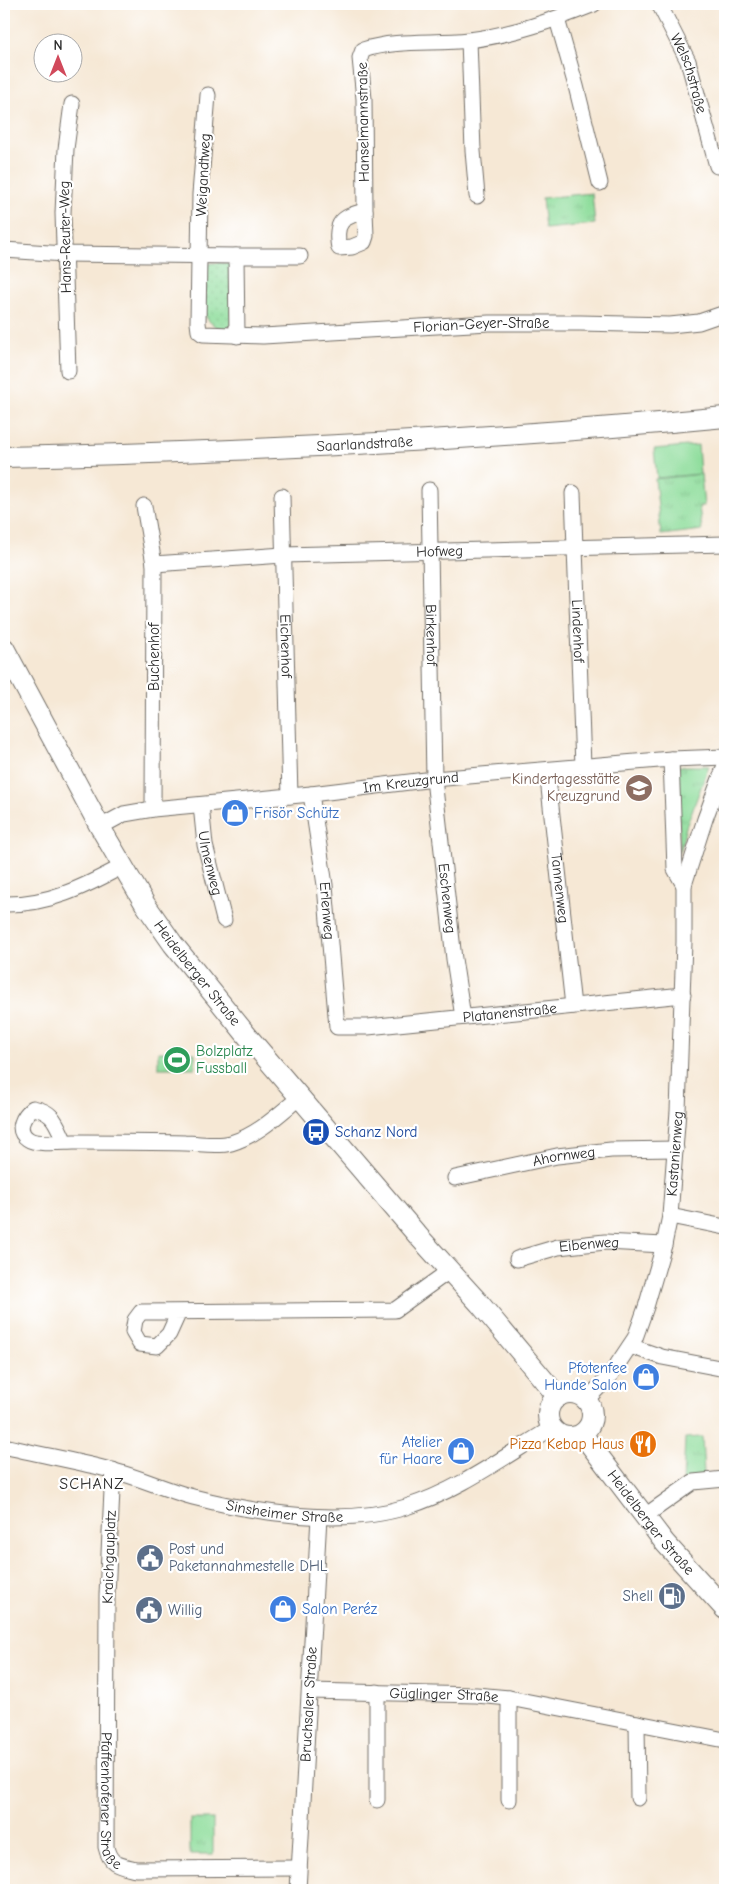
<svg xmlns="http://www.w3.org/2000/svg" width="729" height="1894" font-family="'Comic Neue',sans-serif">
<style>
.grass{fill:url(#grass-dots);stroke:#5c8463}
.park{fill:url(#park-tufts);stroke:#5c8463}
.garden{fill:#8edd9b;stroke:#5c8463}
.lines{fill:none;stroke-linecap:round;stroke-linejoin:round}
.minor-casing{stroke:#726d66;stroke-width:17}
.major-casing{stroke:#726d66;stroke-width:22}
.minor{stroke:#fff;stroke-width:15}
.major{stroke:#fff;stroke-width:20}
.labels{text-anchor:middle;stroke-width:4.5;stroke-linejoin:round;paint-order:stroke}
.street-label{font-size:15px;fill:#2b2b2b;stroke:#fff}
.education-label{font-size:15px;fill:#785e54;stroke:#fff;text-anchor:end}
.shop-label{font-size:15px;fill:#366cbe;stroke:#fff;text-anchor:start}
.leisure-label{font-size:15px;fill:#27864d;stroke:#fff;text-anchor:start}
.transit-label{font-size:15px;fill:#164399;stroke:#fff;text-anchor:start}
.food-label{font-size:15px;fill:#c56008;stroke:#fff;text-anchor:end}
.service-label{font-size:15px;fill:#4e5e75;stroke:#fff;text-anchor:start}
.neighbourhood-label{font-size:16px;letter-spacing:1px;fill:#2b2b2b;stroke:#fff}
</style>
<defs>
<pattern id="grass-dots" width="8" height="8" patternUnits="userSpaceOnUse" patternTransform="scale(1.25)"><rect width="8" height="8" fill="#8edd9b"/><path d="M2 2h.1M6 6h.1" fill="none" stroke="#7bbe86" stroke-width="1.8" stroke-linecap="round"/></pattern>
<pattern id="park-tufts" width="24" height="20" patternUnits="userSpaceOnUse" patternTransform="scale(1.25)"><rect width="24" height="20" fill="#8edd9b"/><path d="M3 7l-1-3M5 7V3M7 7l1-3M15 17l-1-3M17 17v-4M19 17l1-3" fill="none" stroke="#7bbe86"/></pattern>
</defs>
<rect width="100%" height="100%" fill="#fff"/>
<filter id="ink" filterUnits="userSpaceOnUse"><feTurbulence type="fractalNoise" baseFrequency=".02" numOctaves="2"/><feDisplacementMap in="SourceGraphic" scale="10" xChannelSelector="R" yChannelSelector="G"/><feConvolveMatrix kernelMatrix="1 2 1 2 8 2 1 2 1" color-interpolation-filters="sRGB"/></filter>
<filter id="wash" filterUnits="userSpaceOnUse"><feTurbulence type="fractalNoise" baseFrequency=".0096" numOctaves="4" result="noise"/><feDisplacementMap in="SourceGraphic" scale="20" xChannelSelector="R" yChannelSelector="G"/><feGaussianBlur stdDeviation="1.12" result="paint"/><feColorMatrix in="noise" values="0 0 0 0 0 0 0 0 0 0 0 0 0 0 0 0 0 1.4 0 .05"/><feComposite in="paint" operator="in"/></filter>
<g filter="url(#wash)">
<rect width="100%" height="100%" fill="#f6e8d5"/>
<path class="grass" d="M 212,263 L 228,263 L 232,265 L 231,326 L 227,329 C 217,328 210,325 205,315 L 206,269 L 208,264 Z"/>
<g class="park">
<path d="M 592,193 L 595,224 L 545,229 L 542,198 Z"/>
<path d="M 701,474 L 704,506 L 699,506 L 702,530 L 661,535 L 655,479 Z"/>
<path d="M 677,766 L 709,766 L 686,827 L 680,853 Z"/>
<path d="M 702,1437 L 704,1474 L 683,1482 L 685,1438 Z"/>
<rect x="190" y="1819" width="23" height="35"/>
</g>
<g class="garden">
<path d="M 698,445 L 700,474 L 657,478 L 654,449 Z"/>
<path d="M 158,1052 L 195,1053 L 195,1068 L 158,1068 Z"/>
</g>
</g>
<g filter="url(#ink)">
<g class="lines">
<g class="minor-casing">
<g id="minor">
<path id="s1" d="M 659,4 L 688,61 L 717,166 L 725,165"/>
<path d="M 557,19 L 576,86 L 600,183"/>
<path d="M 469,40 L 473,151 L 477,196"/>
<path id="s2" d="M 208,95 L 200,194 L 198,323 L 199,331 L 203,334 L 263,336 L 489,323 L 580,323 L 670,325 L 699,322 L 725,313"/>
<path d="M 365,211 L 364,99 L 360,58 L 363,50 C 397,39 434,44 469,40 C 512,35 554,20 594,4"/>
<path d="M 365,211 L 366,236 L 364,242 L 352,247 L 339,248 C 334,222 342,217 365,211 Z"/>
<path d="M 4,250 L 65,254 L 236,256 L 237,336"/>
<path d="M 236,256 L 300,256"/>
<path d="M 68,371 L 63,213 L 66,149 L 72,104"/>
<path id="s3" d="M 429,490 L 434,779 L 454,959 L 463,1017"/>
<path id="s4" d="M 573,493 L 583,766"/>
<path id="s5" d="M 282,496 L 290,796"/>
<path d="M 144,506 L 154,564 L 153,809"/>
<path id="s6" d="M 154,564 L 283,555 L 725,544"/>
<path d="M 671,759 L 675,869 L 684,885"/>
<path id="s7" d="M 547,770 L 573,1006"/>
<path id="s8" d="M 311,794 L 325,885 L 337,1027 L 368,1027 L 683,995"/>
<path id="s9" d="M 201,805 L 205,845 L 224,920"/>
<path id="s10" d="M 100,827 L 124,814 L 153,809 L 311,794 L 434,779 L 671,759 L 725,757"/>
<path d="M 4,904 C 48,905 84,887 123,866"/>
<path d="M 65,1142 C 56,1124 55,1112 33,1108 C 23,1116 15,1130 28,1139 C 36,1145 64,1142 74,1142 C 111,1142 148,1142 185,1143 C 199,1143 217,1147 231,1143 C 258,1135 279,1114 300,1097"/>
<path id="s11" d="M 455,1178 L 557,1156 L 611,1150 L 676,1149"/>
<path d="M 670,1216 L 725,1227"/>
<path id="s12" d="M 517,1259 L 558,1247 L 605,1242 L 664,1245"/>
<path d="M 179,1312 L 169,1334 L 157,1346 L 140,1344 L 133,1332 L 135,1320 L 141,1312 L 395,1310 L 449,1271"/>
<path d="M 630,1346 L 662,1357 L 725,1369"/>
<path id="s13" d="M 586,1400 L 609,1377 L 635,1338 L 646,1307 L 664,1245 L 670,1216 L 678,1111 L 684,942 L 684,885 L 705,819 L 725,765"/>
<path id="s14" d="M 4,1446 C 40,1455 78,1461 114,1471 C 141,1478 166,1490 193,1497 C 256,1513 343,1527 406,1507 C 458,1491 505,1456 552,1428"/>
<path id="s15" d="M 113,1470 L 107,1595 L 106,1847 C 110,1865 119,1865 136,1869 L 299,1868"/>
<path d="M 645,1516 L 693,1482 L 725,1479"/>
<path id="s16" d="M 310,1691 L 476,1695 L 509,1698 L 725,1740"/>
<path d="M 377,1692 L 377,1800"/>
<path d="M 509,1698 L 509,1800"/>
<path d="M 637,1723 L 638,1798"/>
<path id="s17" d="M 298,1890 L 319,1517"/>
</g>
</g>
<g class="major-casing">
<g id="major">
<path id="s18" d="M 4,457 C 244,452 486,440 725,417"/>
<path id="s19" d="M 4,648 L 100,827 L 145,904 L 173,944 L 249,1038 L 420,1238 L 480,1304 L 558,1397"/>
<circle cx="570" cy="1415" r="22"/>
<path id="s20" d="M 582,1434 L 665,1543 L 725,1609"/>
</g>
</g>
<use href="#minor" class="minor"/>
<use href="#major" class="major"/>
</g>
</g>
<defs>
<g id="school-disc" transform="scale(1.4375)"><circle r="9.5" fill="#8d6e63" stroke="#fff"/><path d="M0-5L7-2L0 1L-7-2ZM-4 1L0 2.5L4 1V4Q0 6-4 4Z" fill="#fff"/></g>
<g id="shop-disc" transform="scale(1.4375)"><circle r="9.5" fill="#3f7fe0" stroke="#fff"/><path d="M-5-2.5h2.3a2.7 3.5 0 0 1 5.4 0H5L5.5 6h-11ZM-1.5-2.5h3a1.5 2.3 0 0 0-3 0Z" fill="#fff"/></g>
<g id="stadium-disc" transform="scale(1.4375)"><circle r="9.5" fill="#2e9e5b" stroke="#fff"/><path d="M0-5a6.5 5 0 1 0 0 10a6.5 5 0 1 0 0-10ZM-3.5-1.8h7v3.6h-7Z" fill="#fff"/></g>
<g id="bus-disc" transform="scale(1.4375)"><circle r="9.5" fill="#1a4fb4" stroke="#fff"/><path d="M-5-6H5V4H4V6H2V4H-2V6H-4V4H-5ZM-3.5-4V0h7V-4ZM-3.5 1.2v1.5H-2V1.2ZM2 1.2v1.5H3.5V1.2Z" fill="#fff"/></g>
<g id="restaurant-disc" transform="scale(1.4375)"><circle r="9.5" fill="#e8710a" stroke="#fff"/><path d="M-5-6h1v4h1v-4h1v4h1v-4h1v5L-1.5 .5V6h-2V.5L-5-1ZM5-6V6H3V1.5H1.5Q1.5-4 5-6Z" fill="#fff"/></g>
<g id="civic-disc" transform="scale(1.4375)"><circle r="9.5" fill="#5c6f8a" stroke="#fff"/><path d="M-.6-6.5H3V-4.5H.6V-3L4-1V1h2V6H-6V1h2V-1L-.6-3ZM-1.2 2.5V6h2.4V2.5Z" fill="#fff"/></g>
<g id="fuel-disc" transform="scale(1.4375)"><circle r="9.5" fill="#5c6f8a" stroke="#fff"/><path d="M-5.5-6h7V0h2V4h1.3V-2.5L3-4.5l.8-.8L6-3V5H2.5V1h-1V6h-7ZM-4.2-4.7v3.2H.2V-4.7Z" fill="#fff"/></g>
</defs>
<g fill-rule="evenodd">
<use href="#school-disc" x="639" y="788"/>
<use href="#shop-disc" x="235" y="813"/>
<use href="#stadium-disc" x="177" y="1060"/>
<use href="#bus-disc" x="316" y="1132"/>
<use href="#shop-disc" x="646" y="1377"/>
<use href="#restaurant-disc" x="643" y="1444"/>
<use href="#shop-disc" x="461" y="1451"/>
<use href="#civic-disc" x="150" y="1558"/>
<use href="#fuel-disc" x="672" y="1596"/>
<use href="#shop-disc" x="283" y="1609"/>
<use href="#civic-disc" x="149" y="1610"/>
</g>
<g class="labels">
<g class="street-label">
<text dy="5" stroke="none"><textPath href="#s1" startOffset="76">Welschstraße</textPath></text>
<text transform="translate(363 122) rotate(-91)" y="5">Hanselmannstraße</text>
<text transform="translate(203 175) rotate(-87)" y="5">Weigandtweg</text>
<text transform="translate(65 237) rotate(-91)" y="5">Hans-Reuter-Weg</text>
<text dy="5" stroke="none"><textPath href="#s2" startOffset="520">Florian-Geyer-Straße</textPath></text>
<text dy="5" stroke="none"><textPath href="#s18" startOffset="361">Saarlandstraße</textPath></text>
<text dy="5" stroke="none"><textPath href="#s6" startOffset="286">Hofweg</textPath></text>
<text dy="5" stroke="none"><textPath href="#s4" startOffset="138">Lindenhof</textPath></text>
<text dy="5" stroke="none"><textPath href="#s3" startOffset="145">Birkenhof</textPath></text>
<text dy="5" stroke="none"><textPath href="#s5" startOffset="150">Eichenhof</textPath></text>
<text transform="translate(154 657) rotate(-90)" y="5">Buchenhof</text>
<text dy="5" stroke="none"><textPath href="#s10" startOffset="316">Im Kreuzgrund</textPath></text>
<text dy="5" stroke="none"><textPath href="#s9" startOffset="59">Ulmenweg</textPath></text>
<text dy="5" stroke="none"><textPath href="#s7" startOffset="119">Tannenweg</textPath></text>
<text dy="5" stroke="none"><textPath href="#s3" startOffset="409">Eschenweg</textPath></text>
<text dy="5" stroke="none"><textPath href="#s8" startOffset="118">Erlenweg</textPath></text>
<text dy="5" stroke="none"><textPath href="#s19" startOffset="379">Heidelberger Straße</textPath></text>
<text dy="5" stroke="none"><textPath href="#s8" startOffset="408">Platanenstraße</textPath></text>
<text dy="5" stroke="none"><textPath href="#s13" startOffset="269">Kastanienweg</textPath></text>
<text dy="5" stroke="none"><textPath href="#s11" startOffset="111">Ahornweg</textPath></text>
<text dy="5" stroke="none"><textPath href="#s12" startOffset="74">Eibenweg</textPath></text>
<text dy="5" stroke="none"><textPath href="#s14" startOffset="289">Sinsheimer Straße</textPath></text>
<text dy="5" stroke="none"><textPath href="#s20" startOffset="112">Heidelberger Straße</textPath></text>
<text transform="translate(109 1557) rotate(-88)" y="5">Kraichgauplatz</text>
<text dy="5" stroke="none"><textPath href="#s16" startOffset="134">Güglinger Straße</textPath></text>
<text dy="5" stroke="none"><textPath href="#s17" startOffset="186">Bruchsaler Straße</textPath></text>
<text dy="5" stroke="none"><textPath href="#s15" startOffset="332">Pfaffenhofener Straße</textPath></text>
</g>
<g class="education-label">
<text x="620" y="784">Kindertagesstätte<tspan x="620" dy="17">Kreuzgrund</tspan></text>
</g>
<g class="shop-label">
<text x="254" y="818">Frisör Schütz</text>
<text x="627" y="1373" text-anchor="end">Pfotenfee<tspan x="627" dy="17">Hunde Salon</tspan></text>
<text x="442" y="1447" text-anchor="end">Atelier<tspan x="442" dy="17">für Haare</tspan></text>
<text x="302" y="1614">Salon Peréz</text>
</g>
<g class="leisure-label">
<text x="196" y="1056">Bolzplatz<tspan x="196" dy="17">Fussball</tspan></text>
</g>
<g class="transit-label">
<text x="335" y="1137">Schanz Nord</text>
</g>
<g class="food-label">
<text x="624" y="1449">Pizza Kebap Haus</text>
</g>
<g class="service-label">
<text x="169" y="1554">Post und<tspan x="169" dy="17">Paketannahmestelle DHL</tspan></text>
<text x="653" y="1601" text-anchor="end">Shell</text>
<text x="168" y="1615">Willig</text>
</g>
<g class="neighbourhood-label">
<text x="92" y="1489">SCHANZ</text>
</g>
</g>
<rect width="729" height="1894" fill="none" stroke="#fff" stroke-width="20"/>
<g transform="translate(58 58)"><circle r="24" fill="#ffffff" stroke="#aaaaaa"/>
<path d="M0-4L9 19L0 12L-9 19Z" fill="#d1495b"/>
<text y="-8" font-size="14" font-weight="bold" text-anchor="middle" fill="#2b2b2b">N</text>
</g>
</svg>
